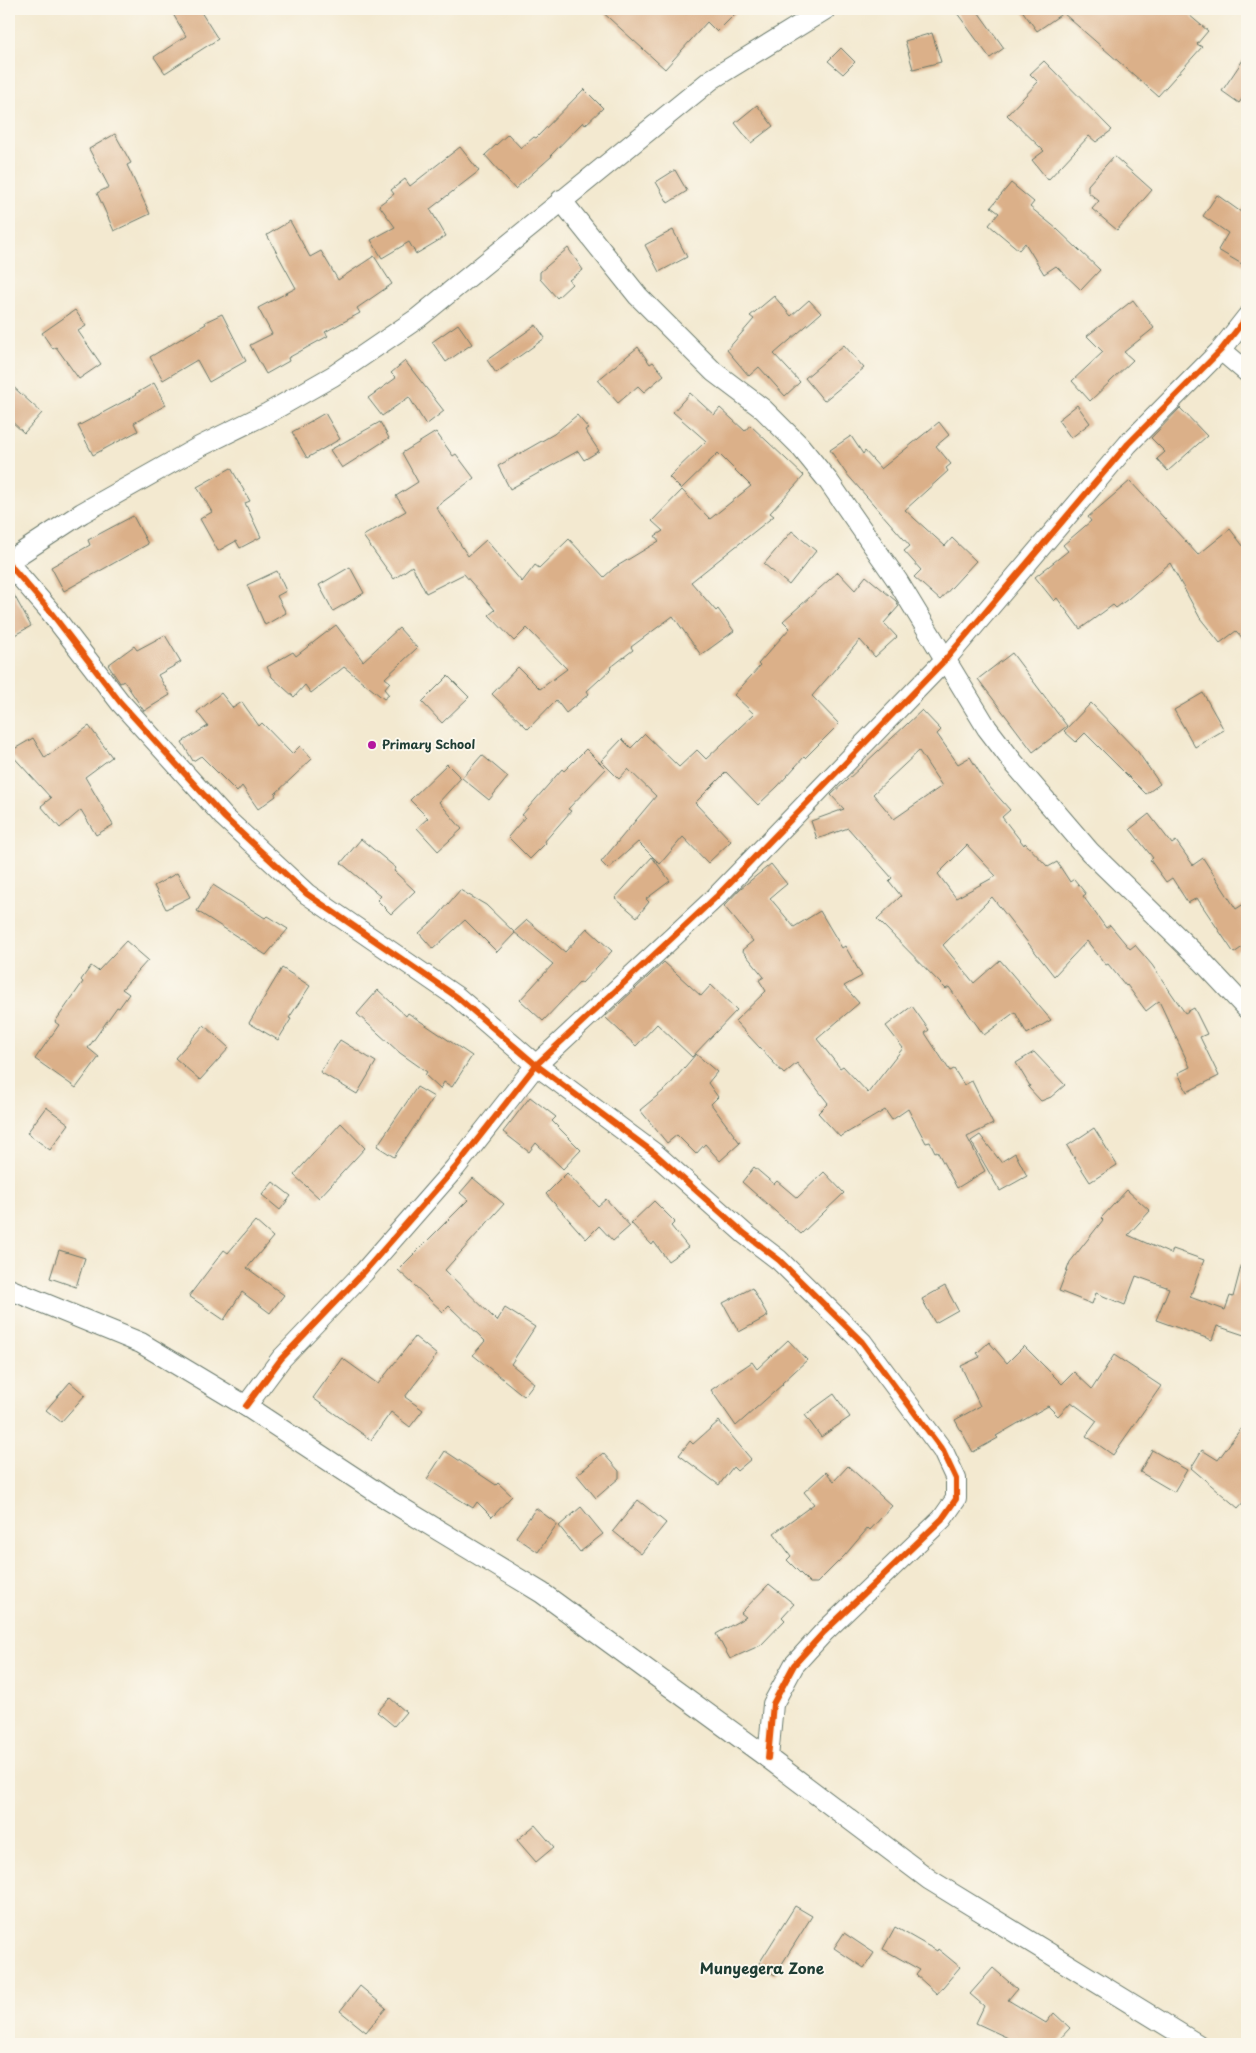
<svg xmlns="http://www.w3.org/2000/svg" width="1256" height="2053" font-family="'Playpen Sans',sans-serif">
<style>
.building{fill:#dbb089;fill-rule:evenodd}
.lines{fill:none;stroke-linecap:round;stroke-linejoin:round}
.street-casing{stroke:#69796b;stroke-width:22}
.street{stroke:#fff;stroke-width:20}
.cycleway-casing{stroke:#fbf7ec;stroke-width:9}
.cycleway{stroke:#e8590c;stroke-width:6}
.poi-dot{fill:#b5179e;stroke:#fbf7ec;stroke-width:2}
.labels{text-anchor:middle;stroke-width:4;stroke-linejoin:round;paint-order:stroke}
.poi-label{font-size:12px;font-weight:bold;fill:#1f3d34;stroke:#fbf7ec;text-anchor:start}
.quarter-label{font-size:15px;font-weight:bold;fill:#1f3d34;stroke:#fbf7ec}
</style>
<rect width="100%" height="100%" fill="#fbf7ec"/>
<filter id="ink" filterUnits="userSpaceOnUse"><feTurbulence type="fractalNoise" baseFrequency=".02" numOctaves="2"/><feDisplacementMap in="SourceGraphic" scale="10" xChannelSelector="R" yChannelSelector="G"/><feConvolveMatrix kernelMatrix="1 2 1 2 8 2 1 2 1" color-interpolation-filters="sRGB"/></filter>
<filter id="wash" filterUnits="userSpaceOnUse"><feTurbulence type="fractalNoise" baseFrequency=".0096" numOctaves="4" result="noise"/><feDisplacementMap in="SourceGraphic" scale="20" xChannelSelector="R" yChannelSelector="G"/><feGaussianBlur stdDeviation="1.12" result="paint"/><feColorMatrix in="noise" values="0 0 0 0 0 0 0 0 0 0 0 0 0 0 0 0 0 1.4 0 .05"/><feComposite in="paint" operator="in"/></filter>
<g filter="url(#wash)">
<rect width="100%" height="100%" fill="#f3e9d0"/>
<g id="blocks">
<g class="building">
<path d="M 170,9 L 199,9 L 218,39 L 165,73 L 154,57 L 186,36 Z"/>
<path d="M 599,9 L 740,9 L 717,32 L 707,22 L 665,69 Z"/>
<path d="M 954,9 L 976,9 L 1004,48 L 990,58 Z"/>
<path d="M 1021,9 L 1182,9 L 1208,31 L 1197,44 L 1202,47 L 1158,96 L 1063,13 L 1037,31 Z"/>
<path d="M 932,33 L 941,62 L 913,69 L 905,41 Z"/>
<path d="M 841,48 L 855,62 L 843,74 L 828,61 Z"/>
<path d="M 1247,54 L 1247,92 L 1239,103 L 1222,91 Z"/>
<path d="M 1044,61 L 1112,130 L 1096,142 L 1089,136 L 1048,180 L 1032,160 L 1044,151 L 1007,115 L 1038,82 L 1030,74 Z"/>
<path d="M 584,89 L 603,108 L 585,125 L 583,122 L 551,155 L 552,156 L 515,189 L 485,155 L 508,134 L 521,148 L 534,137 L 536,138 Z"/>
<path d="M 757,105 L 773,126 L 751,143 L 735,123 Z"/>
<path d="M 115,134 L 131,163 L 127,165 L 150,214 L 114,231 L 97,193 L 109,187 L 89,149 Z"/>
<path d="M 460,147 L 479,171 L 430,209 L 446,236 L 416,254 L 409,242 L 382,258 L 371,240 L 395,227 L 379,205 L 394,194 L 391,190 L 405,179 L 410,186 Z"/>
<path d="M 1114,156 L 1152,190 L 1117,230 L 1092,209 L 1099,201 L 1088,192 L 1088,185 Z"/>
<path d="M 675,170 L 687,191 L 668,203 L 656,182 Z"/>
<path d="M 1011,183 L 1034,202 L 1030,207 L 1057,229 L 1100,270 L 1081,290 L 1056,266 L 1044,274 L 1025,243 L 1019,250 L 989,225 L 999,213 L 991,207 Z"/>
<path d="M 1217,195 L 1241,212 L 1247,201 L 1247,267 L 1218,250 L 1228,233 L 1203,216 Z"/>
<path d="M 290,221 L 310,257 L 321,251 L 338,280 L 374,256 L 392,284 L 357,308 L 360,313 L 325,332 L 328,336 L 288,358 L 289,361 L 266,374 L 250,345 L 272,334 L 258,308 L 296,288 L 267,235 Z"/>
<path d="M 673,230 L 687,257 L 659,272 L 645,245 Z"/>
<path d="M 568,248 L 583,270 L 569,280 L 572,284 L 557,298 L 540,279 L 540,272 Z"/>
<path d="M 774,296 L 791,316 L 809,300 L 821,313 L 774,354 L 800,382 L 785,396 L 759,367 L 749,376 L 727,350 L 754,319 L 750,316 Z"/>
<path d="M 1133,300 L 1154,328 L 1124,352 L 1133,360 L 1090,401 L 1072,381 L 1103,352 L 1087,336 Z"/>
<path d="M 75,310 L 86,326 L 78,331 L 101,364 L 79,379 L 56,347 L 53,349 L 42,333 Z"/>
<path d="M 222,314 L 246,361 L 209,382 L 197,360 L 163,380 L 150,357 L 206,324 L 205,322 Z"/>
<path d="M 458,324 L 472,344 L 446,362 L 432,342 Z"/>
<path d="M 536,325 L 545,338 L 496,373 L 487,360 Z"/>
<path d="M 844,345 L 864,368 L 824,401 L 805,378 Z"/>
<path d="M 638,347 L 650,364 L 653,362 L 664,375 L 644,392 L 638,386 L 618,403 L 598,380 Z"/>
<path d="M 405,361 L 444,411 L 426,425 L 409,397 L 382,416 L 368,398 L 396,378 L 391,373 Z"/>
<path d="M 9,383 L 42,413 L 24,433 L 9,419 Z"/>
<path d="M 154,383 L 166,405 L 134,423 L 138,431 L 93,455 L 78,426 L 136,395 L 135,394 Z"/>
<path d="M 690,393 L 714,415 L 720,408 L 745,431 L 750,425 L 804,476 L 770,513 L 774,516 L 691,582 L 716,611 L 718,609 L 734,631 L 701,655 L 673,616 L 631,647 L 633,650 L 610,668 L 611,669 L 587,691 L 589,694 L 566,713 L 556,700 L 528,729 L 492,694 L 518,667 L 540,689 L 567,669 L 527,628 L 514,641 L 489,615 L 495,610 L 464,574 L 426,593 L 412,566 L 394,579 L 363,536 L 406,511 L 396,496 L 418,482 L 402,453 L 436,432 L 453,456 L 456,454 L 474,478 L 436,507 L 468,556 L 486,540 L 522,582 L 535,565 L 539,568 L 569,539 L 604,577 L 614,568 L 659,541 L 655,536 L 663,531 L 652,521 L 682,490 L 710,519 L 751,486 L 718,453 L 681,489 L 669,477 L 706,441 L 673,412 Z"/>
<path d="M 1077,405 L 1090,423 L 1071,438 L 1058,420 Z"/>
<path d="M 1180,408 L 1207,436 L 1168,471 L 1157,459 L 1165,452 L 1151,438 Z"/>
<path d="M 325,413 L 340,439 L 307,458 L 292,432 Z"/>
<path d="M 577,415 L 588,428 L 585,430 L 599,451 L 584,460 L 578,451 L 510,489 L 498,466 L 554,434 Z"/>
<path d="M 380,422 L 389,438 L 342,468 L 330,450 Z"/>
<path d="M 939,422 L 949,435 L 936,446 L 951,464 L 946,468 L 948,471 L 905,510 L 945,546 L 952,538 L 976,561 L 940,600 L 914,577 L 921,570 L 904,551 L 910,546 L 845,472 L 830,450 L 851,436 L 863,454 L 865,451 L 881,469 Z"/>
<path d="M 231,468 L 250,501 L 245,503 L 261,537 L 240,548 L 236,541 L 218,551 L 200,519 L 212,512 L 197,487 Z"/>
<path d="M 1130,481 L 1198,555 L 1230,529 L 1247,551 L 1247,643 L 1236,631 L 1220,643 L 1200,618 L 1170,563 L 1128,599 L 1116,608 L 1113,605 L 1080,629 L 1057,598 L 1054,601 L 1035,577 L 1068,551 L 1063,545 L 1091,521 L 1088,517 Z"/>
<path d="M 133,516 L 148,544 L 64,591 L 51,567 L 90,545 L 88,540 Z"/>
<path d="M 792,531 L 816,551 L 789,585 L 764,564 Z"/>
<path d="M 350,567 L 364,593 L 333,611 L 319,585 Z"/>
<path d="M 277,571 L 286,591 L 277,596 L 286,613 L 265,625 L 247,585 Z"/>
<path d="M 838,572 L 855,590 L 866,576 L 896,601 L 899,606 L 884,623 L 897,637 L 875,657 L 860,640 L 812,696 L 839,724 L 805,758 L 804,757 L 778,786 L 758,805 L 726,772 L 695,803 L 731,841 L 708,863 L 683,837 L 660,864 L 638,842 L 608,869 L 601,862 L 656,796 L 628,769 L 619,779 L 601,761 L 622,739 L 631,748 L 645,734 L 679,767 L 697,750 L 706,759 L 754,714 L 734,695 L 760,666 L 758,664 L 790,628 L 783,621 Z"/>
<path d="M 9,586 L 31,626 L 9,638 Z"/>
<path d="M 336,625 L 363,661 L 399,628 L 417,648 L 385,678 L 390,682 L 384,689 L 389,695 L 384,699 L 344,667 L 311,693 L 305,685 L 294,697 L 272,677 L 267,667 L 293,652 L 296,656 Z"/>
<path d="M 165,635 L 181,662 L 158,675 L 170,695 L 144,711 L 124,681 L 120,683 L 108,665 L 134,646 L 137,650 Z"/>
<path d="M 1012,653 L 1067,726 L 1033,752 L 978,679 Z"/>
<path d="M 448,676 L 469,697 L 442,723 L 422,702 Z"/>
<path d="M 221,693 L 233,708 L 242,702 L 259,726 L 262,723 L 292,754 L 300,746 L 312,759 L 275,794 L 276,796 L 258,809 L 242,786 L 237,792 L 201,756 L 193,761 L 182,742 L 208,726 L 197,712 Z"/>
<path d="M 1203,693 L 1224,730 L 1195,747 L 1174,710 Z"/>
<path d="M 1091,703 L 1138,752 L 1160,784 L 1146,794 L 1085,733 L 1076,742 L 1064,731 Z"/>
<path d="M 922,710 L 941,730 L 937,734 L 958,764 L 970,757 L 986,783 L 1010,810 L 1002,817 L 1024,845 L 1025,843 L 1048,867 L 1057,862 L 1070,882 L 1074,879 L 1086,894 L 1083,896 L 1106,928 L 1110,925 L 1130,949 L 1135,945 L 1152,965 L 1185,1013 L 1194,1008 L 1207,1034 L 1200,1037 L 1219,1076 L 1187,1092 L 1178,1073 L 1190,1067 L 1159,1001 L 1146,1011 L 1127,985 L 1126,986 L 1108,964 L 1106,965 L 1087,941 L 1054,976 L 992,897 L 943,945 L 974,983 L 1000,960 L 1051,1020 L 1027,1034 L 1015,1012 L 984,1035 L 949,987 L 946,989 L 877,919 L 901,896 L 889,881 L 892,878 L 848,828 L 817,839 L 811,821 L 844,809 L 831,795 ZM 919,751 L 942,786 L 894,819 L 873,794 ZM 967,845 L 996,876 L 956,898 L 938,874 Z"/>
<path d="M 89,726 L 112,757 L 85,777 L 113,825 L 96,835 L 81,810 L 60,828 L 41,806 L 51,798 L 9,752 L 33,738 L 45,758 Z"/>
<path d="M 586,749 L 606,769 L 568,809 L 571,811 L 545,841 L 546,843 L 530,859 L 508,837 L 525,817 L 522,815 L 562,769 L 564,771 Z"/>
<path d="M 482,755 L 508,777 L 489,800 L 462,778 Z"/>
<path d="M 447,764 L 461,778 L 439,802 L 462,829 L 438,851 L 417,828 L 428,818 L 410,800 Z"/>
<path d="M 1149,814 L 1172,844 L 1176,841 L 1193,865 L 1203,858 L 1236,909 L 1247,902 L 1247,944 L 1234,953 L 1197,898 L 1188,903 L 1172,878 L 1166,882 L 1150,860 L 1153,858 L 1130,829 Z"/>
<path d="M 361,839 L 396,868 L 394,871 L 415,891 L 391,914 L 377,900 L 381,896 L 341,863 Z"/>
<path d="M 652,857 L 670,881 L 646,899 L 649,902 L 637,917 L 615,898 Z"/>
<path d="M 771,864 L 787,884 L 770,898 L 794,927 L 820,911 L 842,948 L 845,946 L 862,976 L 844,986 L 859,1003 L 817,1039 L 840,1068 L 843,1066 L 868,1093 L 903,1048 L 886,1026 L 912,1006 L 929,1030 L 925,1033 L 950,1071 L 954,1069 L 964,1085 L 972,1081 L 993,1124 L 967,1137 L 985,1171 L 957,1188 L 937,1151 L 935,1152 L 930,1142 L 926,1143 L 908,1109 L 892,1120 L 885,1110 L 840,1137 L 818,1113 L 828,1103 L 797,1063 L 784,1074 L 735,1021 L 766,991 L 759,980 L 764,977 L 742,950 L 753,941 L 724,906 L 741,888 Z"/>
<path d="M 177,873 L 190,897 L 166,909 L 154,886 Z"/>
<path d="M 213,885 L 265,918 L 267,916 L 288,929 L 266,955 L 197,911 Z"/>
<path d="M 460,890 L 486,905 L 515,933 L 497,952 L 465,920 L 433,949 L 419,933 L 437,917 Z"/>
<path d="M 527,920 L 565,952 L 587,928 L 612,951 L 582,983 L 580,982 L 543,1021 L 520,1000 L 553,964 L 514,932 Z"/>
<path d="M 126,941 L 148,960 L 122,989 L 129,994 L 119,1008 L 117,1007 L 88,1048 L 99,1057 L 76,1088 L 35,1059 L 59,1025 L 55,1022 L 83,982 L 81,980 L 91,966 L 98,971 Z"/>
<path d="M 664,962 L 701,996 L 711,985 L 737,1010 L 692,1057 L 657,1024 L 636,1046 L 605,1017 Z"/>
<path d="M 282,968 L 310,986 L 289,1018 L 291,1019 L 278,1040 L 249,1023 Z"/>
<path d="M 378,990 L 406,1016 L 408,1013 L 472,1056 L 452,1087 L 444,1082 L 440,1089 L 425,1075 L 427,1072 L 400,1053 L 357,1014 Z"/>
<path d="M 204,1025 L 229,1048 L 200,1080 L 175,1058 Z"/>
<path d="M 340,1040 L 376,1062 L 357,1094 L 320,1072 Z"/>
<path d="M 1034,1052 L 1065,1085 L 1051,1097 L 1041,1101 L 1028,1087 L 1030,1086 L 1016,1063 Z"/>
<path d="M 696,1054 L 717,1072 L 708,1083 L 718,1097 L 711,1104 L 740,1143 L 720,1161 L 705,1144 L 696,1154 L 677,1135 L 667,1143 L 640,1110 L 668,1087 Z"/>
<path d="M 417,1087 L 434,1097 L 394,1157 L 377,1146 Z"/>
<path d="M 530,1097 L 556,1117 L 552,1121 L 581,1150 L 563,1169 L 536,1143 L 529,1152 L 503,1132 Z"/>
<path d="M 46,1107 L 69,1124 L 50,1150 L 27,1133 Z"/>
<path d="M 341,1123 L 365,1148 L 319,1198 L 294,1175 Z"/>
<path d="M 1094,1128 L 1117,1165 L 1090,1182 L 1067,1146 Z"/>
<path d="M 980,1135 L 1001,1162 L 1015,1153 L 1027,1176 L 1000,1191 L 971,1141 Z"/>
<path d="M 754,1167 L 774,1184 L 777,1181 L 797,1198 L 824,1172 L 844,1193 L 801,1234 L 742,1182 Z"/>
<path d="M 567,1173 L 598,1206 L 606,1199 L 630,1226 L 613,1241 L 599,1226 L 586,1239 L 546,1194 Z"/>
<path d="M 473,1178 L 504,1204 L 445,1270 L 497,1321 L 505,1308 L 535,1327 L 511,1364 L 534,1383 L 524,1396 L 473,1355 L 485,1341 L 449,1306 L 443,1312 L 398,1270 L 468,1200 L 460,1193 Z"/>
<path d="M 273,1182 L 291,1196 L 280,1210 L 262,1195 Z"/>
<path d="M 1127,1190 L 1150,1211 L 1128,1235 L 1171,1254 L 1173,1249 L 1204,1260 L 1190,1297 L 1225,1310 L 1230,1296 L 1233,1297 L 1242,1263 L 1247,1264 L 1247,1336 L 1217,1326 L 1212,1340 L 1156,1320 L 1169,1288 L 1136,1276 L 1125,1305 L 1096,1293 L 1092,1304 L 1059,1291 L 1070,1262 L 1103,1220 L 1101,1218 Z"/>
<path d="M 654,1201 L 675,1222 L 671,1226 L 688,1247 L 668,1261 L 654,1242 L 652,1245 L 631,1223 Z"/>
<path d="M 255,1221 L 273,1237 L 247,1268 L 284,1295 L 270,1313 L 242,1292 L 224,1320 L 189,1296 L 224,1250 L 228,1253 Z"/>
<path d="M 59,1250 L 85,1258 L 76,1287 L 50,1278 Z"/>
<path d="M 945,1286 L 958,1310 L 935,1323 L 922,1299 Z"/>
<path d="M 752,1288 L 768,1316 L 739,1332 L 723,1303 Z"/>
<path d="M 415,1337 L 437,1355 L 405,1397 L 423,1410 L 410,1427 L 391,1412 L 371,1440 L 313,1398 L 342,1358 L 378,1384 Z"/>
<path d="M 788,1340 L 807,1360 L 782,1383 L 783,1384 L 736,1426 L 711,1390 L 752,1362 L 757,1369 Z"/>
<path d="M 989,1342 L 1007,1363 L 1024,1346 L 1062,1384 L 1074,1372 L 1092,1389 L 1114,1355 L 1161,1386 L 1113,1455 L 1086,1436 L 1097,1421 L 1071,1402 L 1058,1416 L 1048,1406 L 996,1436 L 998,1438 L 973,1452 L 955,1420 L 980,1406 L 961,1366 L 980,1357 L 977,1353 Z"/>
<path d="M 70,1382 L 85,1395 L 61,1422 L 46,1410 Z"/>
<path d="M 834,1394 L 850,1417 L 821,1437 L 805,1415 Z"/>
<path d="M 1247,1420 L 1247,1498 L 1238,1508 L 1191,1468 L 1202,1450 L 1218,1460 Z"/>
<path d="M 719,1421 L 751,1459 L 737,1471 L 733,1467 L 719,1485 L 679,1455 L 690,1441 L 693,1444 Z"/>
<path d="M 1152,1450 L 1187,1470 L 1174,1492 L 1140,1472 Z"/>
<path d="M 445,1451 L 496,1485 L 498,1483 L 512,1496 L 492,1517 L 477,1502 L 473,1508 L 427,1479 Z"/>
<path d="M 603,1453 L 619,1471 L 619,1478 L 596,1498 L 577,1475 Z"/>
<path d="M 848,1466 L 892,1506 L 870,1530 L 868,1528 L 845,1555 L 817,1583 L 810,1583 L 787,1560 L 791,1556 L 774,1533 L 814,1504 L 804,1492 L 826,1472 L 834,1481 Z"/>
<path d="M 638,1500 L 666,1523 L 641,1554 L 613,1531 Z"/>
<path d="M 581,1507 L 603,1534 L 580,1552 L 559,1526 Z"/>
<path d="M 536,1508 L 557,1524 L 538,1552 L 516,1537 Z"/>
<path d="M 769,1584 L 794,1604 L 782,1617 L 785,1620 L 761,1645 L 730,1659 L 716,1634 L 746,1617 L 741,1613 Z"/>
<path d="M 390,1698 L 406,1712 L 394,1726 L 377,1712 Z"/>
<path d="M 535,1825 L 554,1847 L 536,1862 L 517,1840 Z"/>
<path d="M 795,1906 L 812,1916 L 775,1975 L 758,1965 Z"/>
<path d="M 895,1927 L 937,1951 L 938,1949 L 960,1967 L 937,1994 L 916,1975 L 920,1970 L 883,1949 Z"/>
<path d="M 844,1933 L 874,1953 L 864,1968 L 834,1948 Z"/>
<path d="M 993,1968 L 1017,1989 L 1008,2000 L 1046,2023 L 1054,2013 L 1070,2028 L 1055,2044 L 1021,2044 L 976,2023 L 984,2006 L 970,1994 Z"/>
<path d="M 360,1986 L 386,2008 L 366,2032 L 340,2011 Z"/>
</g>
</g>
</g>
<g filter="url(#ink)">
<use href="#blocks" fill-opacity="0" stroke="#69796b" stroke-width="1"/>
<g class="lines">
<g class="street-casing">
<g id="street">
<path d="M 561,200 L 638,296 L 714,372 L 763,409 L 799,445 L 829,482 L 897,580 L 987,728 L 1013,762 L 1090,852 L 1202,961 L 1247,1009"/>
<path d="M 1221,350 L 1247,372"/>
<path d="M 9,561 L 82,513 L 199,447 L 268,413 L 333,376 L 418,318 L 712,79 L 826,9"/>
<path d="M 9,564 L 49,610 L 120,702 L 224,817 L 307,894 L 457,997 L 536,1065 L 654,1153 L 745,1234 L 779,1260 L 862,1342 L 943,1451 L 956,1479 L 956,1499 L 942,1519 L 824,1632 L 794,1665 L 773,1704 L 768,1758"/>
<path d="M 9,1289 L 141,1343 L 246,1406 L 387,1499 L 542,1593 L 768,1758 L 930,1880 L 1197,2044"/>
<path d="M 246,1406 L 281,1359 L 364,1272 L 455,1168 L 536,1065 L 716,897 L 945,660 L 1128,444 L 1221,350 L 1247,317"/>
</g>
</g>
<use href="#street" class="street"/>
<g class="cycleway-casing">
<g id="cycleway">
<path d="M 9,564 L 49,610 L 120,702 L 224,817 L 307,894 L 457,997 L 536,1065 L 654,1153 L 745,1234 L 779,1260 L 862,1342 L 943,1451 L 956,1479 L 956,1499 L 942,1519 L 824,1632 L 794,1665 L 773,1704 L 768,1758"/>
<path d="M 246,1406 L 281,1359 L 364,1272 L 455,1168 L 536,1065 L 716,897 L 945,660 L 1128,444 L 1221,350 L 1247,317"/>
</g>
</g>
<use href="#cycleway" class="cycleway"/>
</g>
</g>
<circle class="poi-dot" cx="372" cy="745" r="5"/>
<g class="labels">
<g class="poi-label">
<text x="382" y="749">Primary School</text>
</g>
<g class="quarter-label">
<text x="762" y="1974">Munyegera Zone</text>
</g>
</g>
<rect width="1256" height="2053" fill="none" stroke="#fbf7ec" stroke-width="30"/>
</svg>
